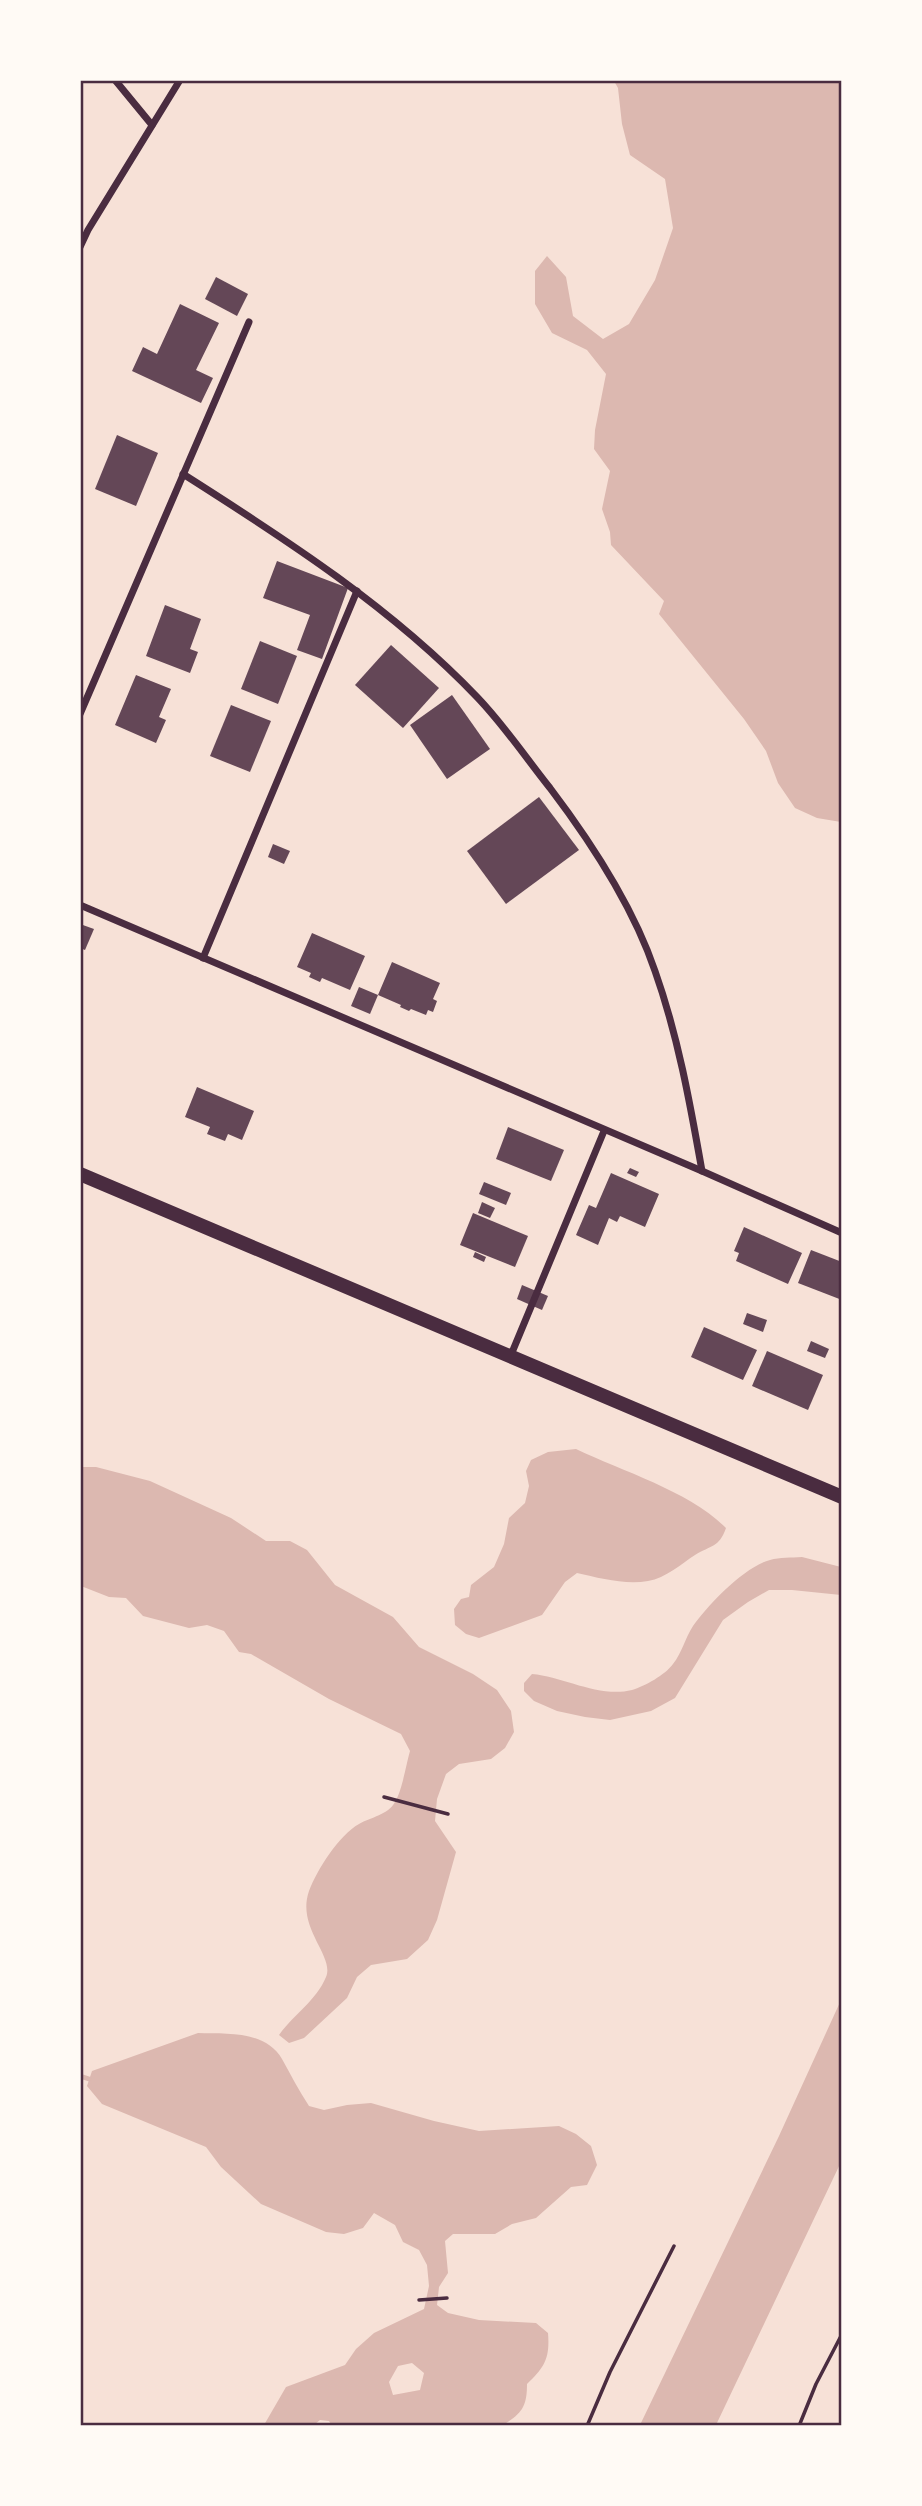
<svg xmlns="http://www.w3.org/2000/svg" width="922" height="2506" font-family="'IBM Plex Serif',serif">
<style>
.water{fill:#dcb8b0;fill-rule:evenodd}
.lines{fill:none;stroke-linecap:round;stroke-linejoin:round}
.stream{stroke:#dcb8b0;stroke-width:5}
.building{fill:#644757}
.path{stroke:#4a2c40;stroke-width:3.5}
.minor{stroke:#4a2c40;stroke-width:7}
.secondary{stroke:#4a2c40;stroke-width:14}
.neatline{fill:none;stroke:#4a2c40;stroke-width:2.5}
</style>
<rect width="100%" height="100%" fill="#f7e1d7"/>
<g class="water">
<path d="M 614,81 L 841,81 L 841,822 L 817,818 L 795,808 L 778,783 L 766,751 L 744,719 L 659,614 L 664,601 L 611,545 L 610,532 L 602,509 L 610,471 L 594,449 L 595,430 L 606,374 L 587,350 L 552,333 L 535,304 L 535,271 L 547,256 L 566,277 L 573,316 L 603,339 L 629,324 L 655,280 L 673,228 L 665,179 L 630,155 L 622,124 L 618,88 Z"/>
<path d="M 576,1449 C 624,1472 689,1491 726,1528 C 719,1548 711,1545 695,1555 C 681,1564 666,1578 648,1581 C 625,1585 599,1578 577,1573 L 565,1582 L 542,1615 L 479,1638 L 466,1634 L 455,1625 L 454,1609 L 461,1599 L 469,1597 L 471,1585 L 494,1567 L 504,1544 L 509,1518 L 525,1503 L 529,1486 L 526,1471 L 531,1460 L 548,1452 Z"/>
<path d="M 80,1467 L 96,1467 L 150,1481 L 231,1518 L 266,1541 L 290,1541 L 307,1550 L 335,1585 L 393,1617 L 419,1647 L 473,1674 L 497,1690 L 511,1711 L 514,1732 L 505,1748 L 491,1759 L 459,1764 L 446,1774 L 437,1799 L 435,1821 L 456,1852 L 437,1920 L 428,1940 L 407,1959 L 371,1965 L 357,1977 L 347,1998 L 304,2038 L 289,2043 L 279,2035 C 294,2014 316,2001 326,1977 C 335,1956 296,1928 309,1891 C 317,1870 339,1835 359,1824 C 371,1817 388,1815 395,1802 C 402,1791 406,1765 410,1751 L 401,1734 L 329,1699 L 251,1654 L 239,1652 L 224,1631 L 207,1625 L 189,1628 L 143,1616 L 126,1598 L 109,1597 L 81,1586 Z"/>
<path d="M 802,1557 L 841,1567 L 841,1595 L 792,1590 L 769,1590 L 748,1602 L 723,1620 L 675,1698 L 651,1711 L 610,1720 L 585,1717 L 557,1711 L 534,1701 L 524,1691 L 524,1683 L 532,1674 C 564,1677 599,1698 632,1690 C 645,1686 665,1675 673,1664 C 682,1653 685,1638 693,1626 C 707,1606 745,1566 770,1560 C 780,1557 791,1558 802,1557 Z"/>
<path d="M 841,2000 L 841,2162 L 716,2425 L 640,2425 L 779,2136 Z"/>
<path d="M 198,2033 C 226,2034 265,2030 282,2059 C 291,2075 299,2091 309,2106 L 324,2110 L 347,2105 L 371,2103 L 434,2121 L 479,2131 L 559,2126 L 576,2134 L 591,2146 L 597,2165 L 587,2185 L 571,2187 L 536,2218 L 512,2224 L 495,2234 L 453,2234 L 445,2241 L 448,2273 L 439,2287 L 437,2305 L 448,2313 L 479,2320 L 536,2323 L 548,2333 C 550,2358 545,2367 527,2384 C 527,2407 522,2414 501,2426 L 332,2426 L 329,2421 L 320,2420 L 314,2425 L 264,2425 L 286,2387 L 345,2365 L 356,2349 L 374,2333 L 424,2309 L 429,2286 L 427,2265 L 419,2250 L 403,2242 L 395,2225 L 374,2213 L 363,2228 L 344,2234 L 326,2232 L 261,2204 L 221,2167 L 206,2147 L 102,2104 L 87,2086 L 92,2071 ZM 412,2363 L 424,2373 L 420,2390 L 393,2395 L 389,2382 L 398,2366 Z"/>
</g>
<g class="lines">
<path class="stream" d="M 80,2076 L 89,2079"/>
</g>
<g class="building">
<path d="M 216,277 L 248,294 L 237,316 L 205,299 Z"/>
<path d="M 180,304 L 219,323 L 196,370 L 213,378 L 201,403 L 132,371 L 143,347 L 157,354 Z"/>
<path d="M 117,435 L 158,453 L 136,506 L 95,489 Z"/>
<path d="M 277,561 L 348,588 L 322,659 L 297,650 L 310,615 L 263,598 Z"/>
<path d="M 165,605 L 201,619 L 190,649 L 198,652 L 190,673 L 146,656 Z"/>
<path d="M 260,641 L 297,656 L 278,704 L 241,689 Z"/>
<path d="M 391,645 L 439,688 L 403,728 L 355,685 Z"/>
<path d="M 136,675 L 171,689 L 159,717 L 166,720 L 156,743 L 115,725 Z"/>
<path d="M 452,695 L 490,749 L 447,779 L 410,725 Z"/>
<path d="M 231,705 L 271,721 L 250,772 L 210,756 Z"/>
<path d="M 539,797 L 579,850 L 506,904 L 467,851 Z"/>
<path d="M 273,844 L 290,851 L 284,864 L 268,857 Z"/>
<path d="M 80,924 L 94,929 L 85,950 L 80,948 Z"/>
<path d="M 312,933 L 365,956 L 350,990 L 322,978 L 320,982 L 309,977 L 311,973 L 297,967 Z"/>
<path d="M 392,962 L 440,983 L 433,999 L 437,1001 L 433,1012 L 428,1010 L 426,1015 L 411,1009 L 409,1011 L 400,1007 L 401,1005 L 378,995 Z"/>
<path d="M 359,987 L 378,995 L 370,1014 L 351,1006 Z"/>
<path d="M 197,1087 L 254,1111 L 242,1140 L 228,1134 L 225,1141 L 207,1134 L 210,1127 L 185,1117 Z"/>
<path d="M 508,1127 L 564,1150 L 551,1181 L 496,1159 Z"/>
<path d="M 630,1168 L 639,1172 L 636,1177 L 627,1173 Z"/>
<path d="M 611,1173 L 659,1194 L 645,1227 L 620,1216 L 617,1222 L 609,1218 L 598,1245 L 576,1235 L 589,1205 L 596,1208 Z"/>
<path d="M 484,1182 L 511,1193 L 506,1205 L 479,1194 Z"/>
<path d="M 482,1202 L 495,1208 L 490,1218 L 478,1213 Z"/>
<path d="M 473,1213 L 528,1236 L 515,1267 L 460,1245 Z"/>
<path d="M 744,1227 L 802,1253 L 788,1284 L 736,1261 L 739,1253 L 734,1251 Z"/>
<path d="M 811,1250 L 842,1262 L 842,1300 L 798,1283 Z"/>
<path d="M 475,1252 L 486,1257 L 484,1262 L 473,1257 Z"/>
<path d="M 522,1285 L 548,1296 L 542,1310 L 517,1299 Z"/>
<path d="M 747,1313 L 767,1320 L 763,1332 L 743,1324 Z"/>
<path d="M 704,1327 L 757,1350 L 743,1380 L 691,1357 Z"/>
<path d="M 811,1341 L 829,1349 L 825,1358 L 807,1351 Z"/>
<path d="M 767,1351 L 823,1375 L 808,1410 L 752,1386 Z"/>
</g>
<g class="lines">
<g class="path">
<path d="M 384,1797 L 448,1814"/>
<path d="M 419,2300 L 447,2298"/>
<path d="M 587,2426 L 610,2372 L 674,2246"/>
<path d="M 799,2426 L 816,2384 L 842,2334"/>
</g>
<g class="minor">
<path d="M 115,80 L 152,125"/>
<path d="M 80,247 L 88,230 L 180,80"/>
<path d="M 183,474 C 287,540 392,608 477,697 C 504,725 526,758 550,788 C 591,842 633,906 655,971 C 678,1036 690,1103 702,1171"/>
<path d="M 80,714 L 249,322"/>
<path d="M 80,905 L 702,1171 L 842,1233"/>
<path d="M 203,958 L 357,591"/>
<path d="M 511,1355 L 604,1131"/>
</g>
<path class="secondary" d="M 80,1174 L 842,1497"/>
</g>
<rect width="922" height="2506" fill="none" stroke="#fffaf5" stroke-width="164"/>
<rect x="82" y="82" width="758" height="2342" class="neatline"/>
</svg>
